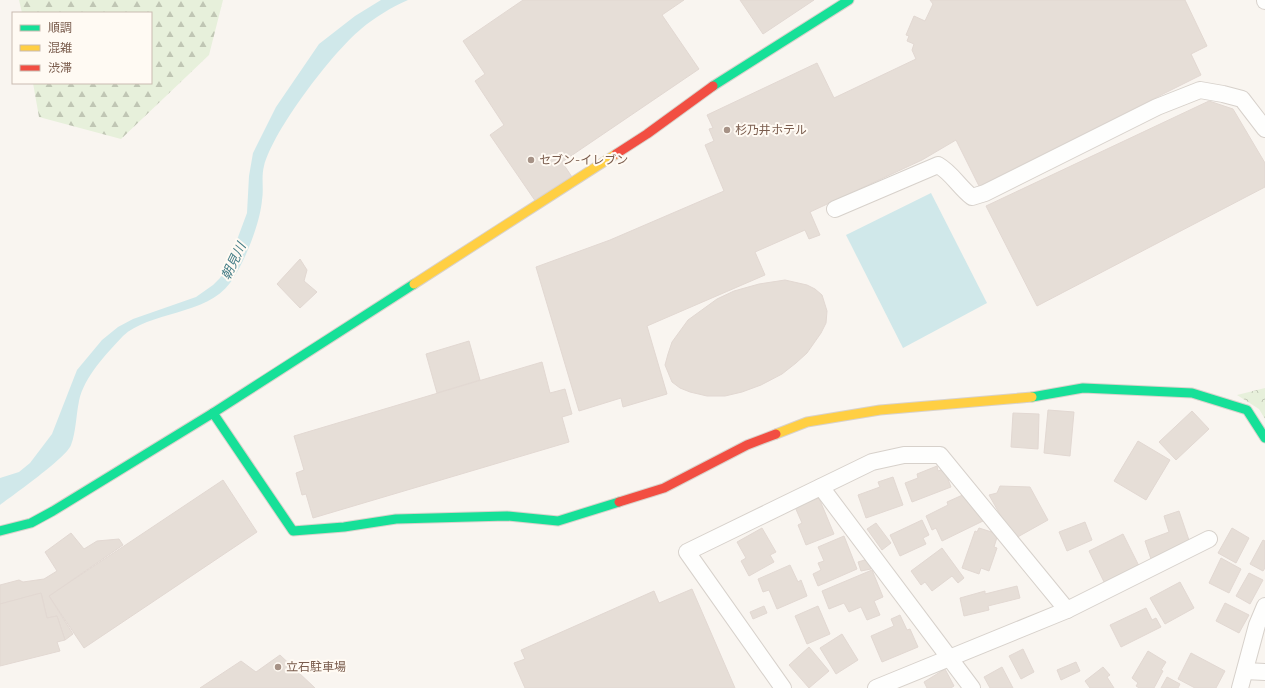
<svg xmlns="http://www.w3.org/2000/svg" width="1265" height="688" font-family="Mulish,'Noto Sans JP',sans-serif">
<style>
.forest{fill:url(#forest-firs)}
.park{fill:url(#park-crowns)}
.water{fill:#d0e8ea}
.building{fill:#e6ded7;stroke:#e2d8d2}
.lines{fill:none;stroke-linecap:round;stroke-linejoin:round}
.street-casing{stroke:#d7d1cb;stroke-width:18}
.fast-casing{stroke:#d9d2cb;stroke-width:11}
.slow-casing{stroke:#d9d2cb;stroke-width:11}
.jam-casing{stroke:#d9d2cb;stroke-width:11}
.street{stroke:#fefefd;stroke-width:16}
.fast{stroke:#16e098;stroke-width:9}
.slow{stroke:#ffcf43;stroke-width:9}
.jam{stroke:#f24e42;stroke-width:9}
.poi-dot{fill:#a69286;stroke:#fffaf3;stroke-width:1.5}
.labels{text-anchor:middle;stroke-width:4;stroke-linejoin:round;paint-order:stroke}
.poi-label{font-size:12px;fill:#7a5c4d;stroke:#fffaf3;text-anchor:start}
.water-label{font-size:13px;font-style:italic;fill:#437c86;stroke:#fffaf3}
</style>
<defs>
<pattern id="forest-firs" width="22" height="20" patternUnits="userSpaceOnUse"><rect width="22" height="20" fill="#e7f0db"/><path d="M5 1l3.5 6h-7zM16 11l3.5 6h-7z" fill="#c0c6b4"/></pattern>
<pattern id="park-crowns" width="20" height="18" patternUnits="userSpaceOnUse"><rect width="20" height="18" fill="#e7f0db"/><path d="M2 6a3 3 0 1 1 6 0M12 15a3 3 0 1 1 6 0" fill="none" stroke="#c0c6b4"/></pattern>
</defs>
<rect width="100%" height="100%" fill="#f9f5f0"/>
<path class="forest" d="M 19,0 L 223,0 L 209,55 L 121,139 L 39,117 L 33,83 L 151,83 L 151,13 L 22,13 Z"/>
<path class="park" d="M 1265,388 L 1265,419 L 1259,409 L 1237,395 Z"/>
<g class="water">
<path d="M 381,0 L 408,0 C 392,7 375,17 361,29 C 332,53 274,129 264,166 C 261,177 264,189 262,200 C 260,224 244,264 230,283 C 207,315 148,312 123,336 C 106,354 84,377 79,401 C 76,415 76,432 71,445 C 67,457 12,496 0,505 L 0,478 L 19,472 L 30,463 L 52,434 L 77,370 L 102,340 L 118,327 L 133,319 L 196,297 L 213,285 L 220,278 L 228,264 L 247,213 L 249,176 L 253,153 L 276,107 L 319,44 L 355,16 Z"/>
<path d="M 931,193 L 987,303 L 903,348 L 846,235 Z"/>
</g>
<g class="building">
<path d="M 523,0 L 684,0 L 662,15 L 699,69 L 562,162 L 572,177 L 536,202 L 490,135 L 504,125 L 475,81 L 485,74 L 463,41 Z"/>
<path d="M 740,0 L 814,0 L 763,34 Z"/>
<path d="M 930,0 L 1185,0 L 1207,46 L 1191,54 L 1201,75 L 979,186 L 956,140 L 922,160 L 810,212 L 820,235 L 809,239 L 805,230 L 755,252 L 765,275 L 647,326 L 667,394 L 623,407 L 621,398 L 579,411 L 536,267 L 610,240 L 724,191 L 705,145 L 714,141 L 709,129 L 713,128 L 707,115 L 817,63 L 834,98 L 916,59 L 912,50 L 914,44 L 907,41 L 909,36 L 906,35 L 914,16 L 925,21 L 933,4 Z"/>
<path d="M 1209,101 L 1233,109 L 1265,163 L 1265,187 L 1037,306 L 986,206 Z"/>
<path d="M 300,259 L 307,270 L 304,281 L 317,292 L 300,308 L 277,284 Z"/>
<path d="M 785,280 L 807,285 L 815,289 L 822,295 L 827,311 L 826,323 L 821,333 L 807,353 L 796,363 L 782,374 L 761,385 L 742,392 L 725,396 L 707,396 L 690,392 L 680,388 L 672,382 L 665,365 L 668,354 L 672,342 L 688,320 L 717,299 L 734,291 L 759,284 Z"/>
<path d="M 469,341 L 480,380 L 437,393 L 426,354 Z"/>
<path d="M 542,362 L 550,393 L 565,389 L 572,414 L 562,417 L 569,442 L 313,518 L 306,494 L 302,495 L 296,473 L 304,470 L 294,436 Z"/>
<path d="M 1048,410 L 1074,412 L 1070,456 L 1044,453 Z"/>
<path d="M 1192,411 L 1209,429 L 1176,460 L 1159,442 Z"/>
<path d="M 1013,413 L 1039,414 L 1038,449 L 1011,447 Z"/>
<path d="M 1138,441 L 1170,460 L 1146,500 L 1114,481 Z"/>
<path d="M 937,466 L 938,471 L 944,469 L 951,487 L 912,502 L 905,483 L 918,478 L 917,474 Z"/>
<path d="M 893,477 L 903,505 L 866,518 L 858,495 L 880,487 L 878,482 Z"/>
<path d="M 223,480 L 257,532 L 84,648 L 49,596 Z"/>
<path d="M 1000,486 L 1030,487 L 1048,520 L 1014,539 L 989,495 L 997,493 Z"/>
<path d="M 967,493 L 977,514 L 980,513 L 983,521 L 942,541 L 936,528 L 932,530 L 926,516 L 948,505 L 947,502 Z"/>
<path d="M 819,498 L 834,534 L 806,545 L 798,525 L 802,523 L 795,507 Z"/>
<path d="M 1179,511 L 1191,546 L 1151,559 L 1145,541 L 1169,532 L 1164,516 Z"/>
<path d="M 922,520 L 929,535 L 923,538 L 926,544 L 900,556 L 890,535 Z"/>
<path d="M 1085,522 L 1092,540 L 1067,551 L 1059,532 Z"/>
<path d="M 876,523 L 891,543 L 882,550 L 867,529 Z"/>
<path d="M 762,528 L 776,552 L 770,555 L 774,562 L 749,576 L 741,561 L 746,558 L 737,542 Z"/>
<path d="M 979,528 L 998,534 L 994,547 L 997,548 L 989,571 L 981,568 L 979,574 L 962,568 L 975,531 L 977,532 Z"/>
<path d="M 1232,528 L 1249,538 L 1236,563 L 1218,553 Z"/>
<path d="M 71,533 L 84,549 L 97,541 L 119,539 L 123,545 L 49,596 L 73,634 L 65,640 L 57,616 L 47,618 L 41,593 L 0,604 L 0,585 L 19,580 L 23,582 L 44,579 L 57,571 L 45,552 Z"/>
<path d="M 1123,534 L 1140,568 L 1106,586 L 1089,551 Z"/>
<path d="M 844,536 L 857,569 L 818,586 L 813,574 L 821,570 L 818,563 L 824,561 L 818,547 Z"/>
<path d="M 1263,540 L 1265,541 L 1265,568 L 1263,571 L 1250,564 Z"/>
<path d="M 942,548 L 964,578 L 958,583 L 952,576 L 932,591 L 925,582 L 921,585 L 911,571 Z"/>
<path d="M 1221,558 L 1241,569 L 1229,593 L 1209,583 Z"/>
<path d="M 868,559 L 871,569 L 861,571 L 858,562 Z"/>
<path d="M 790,565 L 798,582 L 801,580 L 807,596 L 777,609 L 769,590 L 763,592 L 758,579 Z"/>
<path d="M 872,570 L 883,597 L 874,601 L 880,615 L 867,620 L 861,607 L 849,612 L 844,603 L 829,609 L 822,591 Z"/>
<path d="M 1249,573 L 1263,580 L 1250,604 L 1236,596 Z"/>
<path d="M 1180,582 L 1194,608 L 1165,624 L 1150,598 Z"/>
<path d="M 1017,586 L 1020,598 L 988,606 L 989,610 L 964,616 L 960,598 L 985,591 L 985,594 Z"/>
<path d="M 692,589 L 735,688 L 525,688 L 514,663 L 525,659 L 521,650 L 654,591 L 659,603 Z"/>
<path d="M 41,593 L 47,618 L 57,616 L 65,640 L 57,642 L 60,651 L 0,666 L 0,604 Z"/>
<path d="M 1225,603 L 1249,615 L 1239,633 L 1216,621 Z"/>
<path d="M 764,606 L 767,613 L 753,619 L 750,612 Z"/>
<path d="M 818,606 L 830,634 L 807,644 L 795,616 Z"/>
<path d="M 1146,608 L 1152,620 L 1156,618 L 1161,627 L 1121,647 L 1110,625 Z"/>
<path d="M 900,615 L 907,630 L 910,629 L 918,647 L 882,662 L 871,636 L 894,626 L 891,619 Z"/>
<path d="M 842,634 L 858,660 L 836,674 L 820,648 Z"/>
<path d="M 809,647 L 829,671 L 809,688 L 789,665 Z"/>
<path d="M 1023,649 L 1034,672 L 1021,679 L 1009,656 Z"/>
<path d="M 1148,651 L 1166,662 L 1161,670 L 1163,671 L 1154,688 L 1139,688 L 1136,686 L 1138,683 L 1132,678 Z"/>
<path d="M 1191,653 L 1225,671 L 1216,688 L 1195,688 L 1178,679 Z"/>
<path d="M 280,655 L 315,688 L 200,688 L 241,661 L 256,672 Z"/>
<path d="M 1076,662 L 1080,671 L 1061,680 L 1057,670 Z"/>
<path d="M 1002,667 L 1013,688 L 990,688 L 984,677 Z"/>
<path d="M 1103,667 L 1110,675 L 1107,677 L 1114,688 L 1090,688 L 1085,681 Z"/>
<path d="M 945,669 L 954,686 L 951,688 L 927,688 L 924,682 Z"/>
<path d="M 1167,677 L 1180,684 L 1178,688 L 1161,688 Z"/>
</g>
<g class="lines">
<g class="street-casing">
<g id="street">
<path d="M 1265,0 L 1265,1"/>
<path d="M 835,209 L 938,165 C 952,173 959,187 972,197 L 985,193 L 1157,107 L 1200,90 L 1223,94 L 1242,99 L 1265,129"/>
<path d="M 821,487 L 972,688"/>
<path d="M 1245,671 L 1265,672"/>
<path d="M 783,688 L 687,552 L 872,462 L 904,455 L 940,455 L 1067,610"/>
<path d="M 876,688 L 1067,610 L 1209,539"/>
<path d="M 1240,688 L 1257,625 L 1265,606"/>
</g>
</g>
<g class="fast-casing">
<g id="fast">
<path d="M 713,86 L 849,0"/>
<path d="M 1032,397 L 1083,388 L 1192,393 L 1247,410 L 1265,438"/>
<path d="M 213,413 L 293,531 L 344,527 L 396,519 L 507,516 L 558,521 L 619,502"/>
<path d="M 0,531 L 31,523 L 53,511 L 213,413 L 414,284"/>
</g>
</g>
<g class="slow-casing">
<g id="slow">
<path d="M 414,284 L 616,154"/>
<path d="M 776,434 L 807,422 L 880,410 L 1032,397"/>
</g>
</g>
<g class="jam-casing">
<g id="jam">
<path d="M 616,154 L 647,134 L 713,86"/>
<path d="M 619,502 L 664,488 L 747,445 L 776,434"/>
</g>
</g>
<use href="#street" class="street"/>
<use href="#fast" class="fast"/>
<use href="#slow" class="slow"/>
<use href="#jam" class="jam"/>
</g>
<g class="poi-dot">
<circle cx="727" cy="130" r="4"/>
<circle cx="531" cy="160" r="4"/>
<circle cx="278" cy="667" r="4"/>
</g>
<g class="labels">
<g class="poi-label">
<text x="735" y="134">杉乃井ホテル</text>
<text x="539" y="164">セブン-イレブン</text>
<text x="286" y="671">立石駐車場</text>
</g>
<g class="water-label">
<text transform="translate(233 261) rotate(-64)" y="5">朝見川</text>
</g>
</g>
<rect x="12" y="12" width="140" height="72" fill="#fffaf3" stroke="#cabbb1"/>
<rect x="20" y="25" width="20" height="6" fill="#16e098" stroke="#cabbb1"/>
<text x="48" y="32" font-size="12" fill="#7a5c4d">順調</text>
<rect x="20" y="45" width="20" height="6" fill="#ffcf43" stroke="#cabbb1"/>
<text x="48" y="52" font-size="12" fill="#7a5c4d">混雑</text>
<rect x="20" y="65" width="20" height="6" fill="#f24e42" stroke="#cabbb1"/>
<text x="48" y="72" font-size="12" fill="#7a5c4d">渋滞</text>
</svg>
